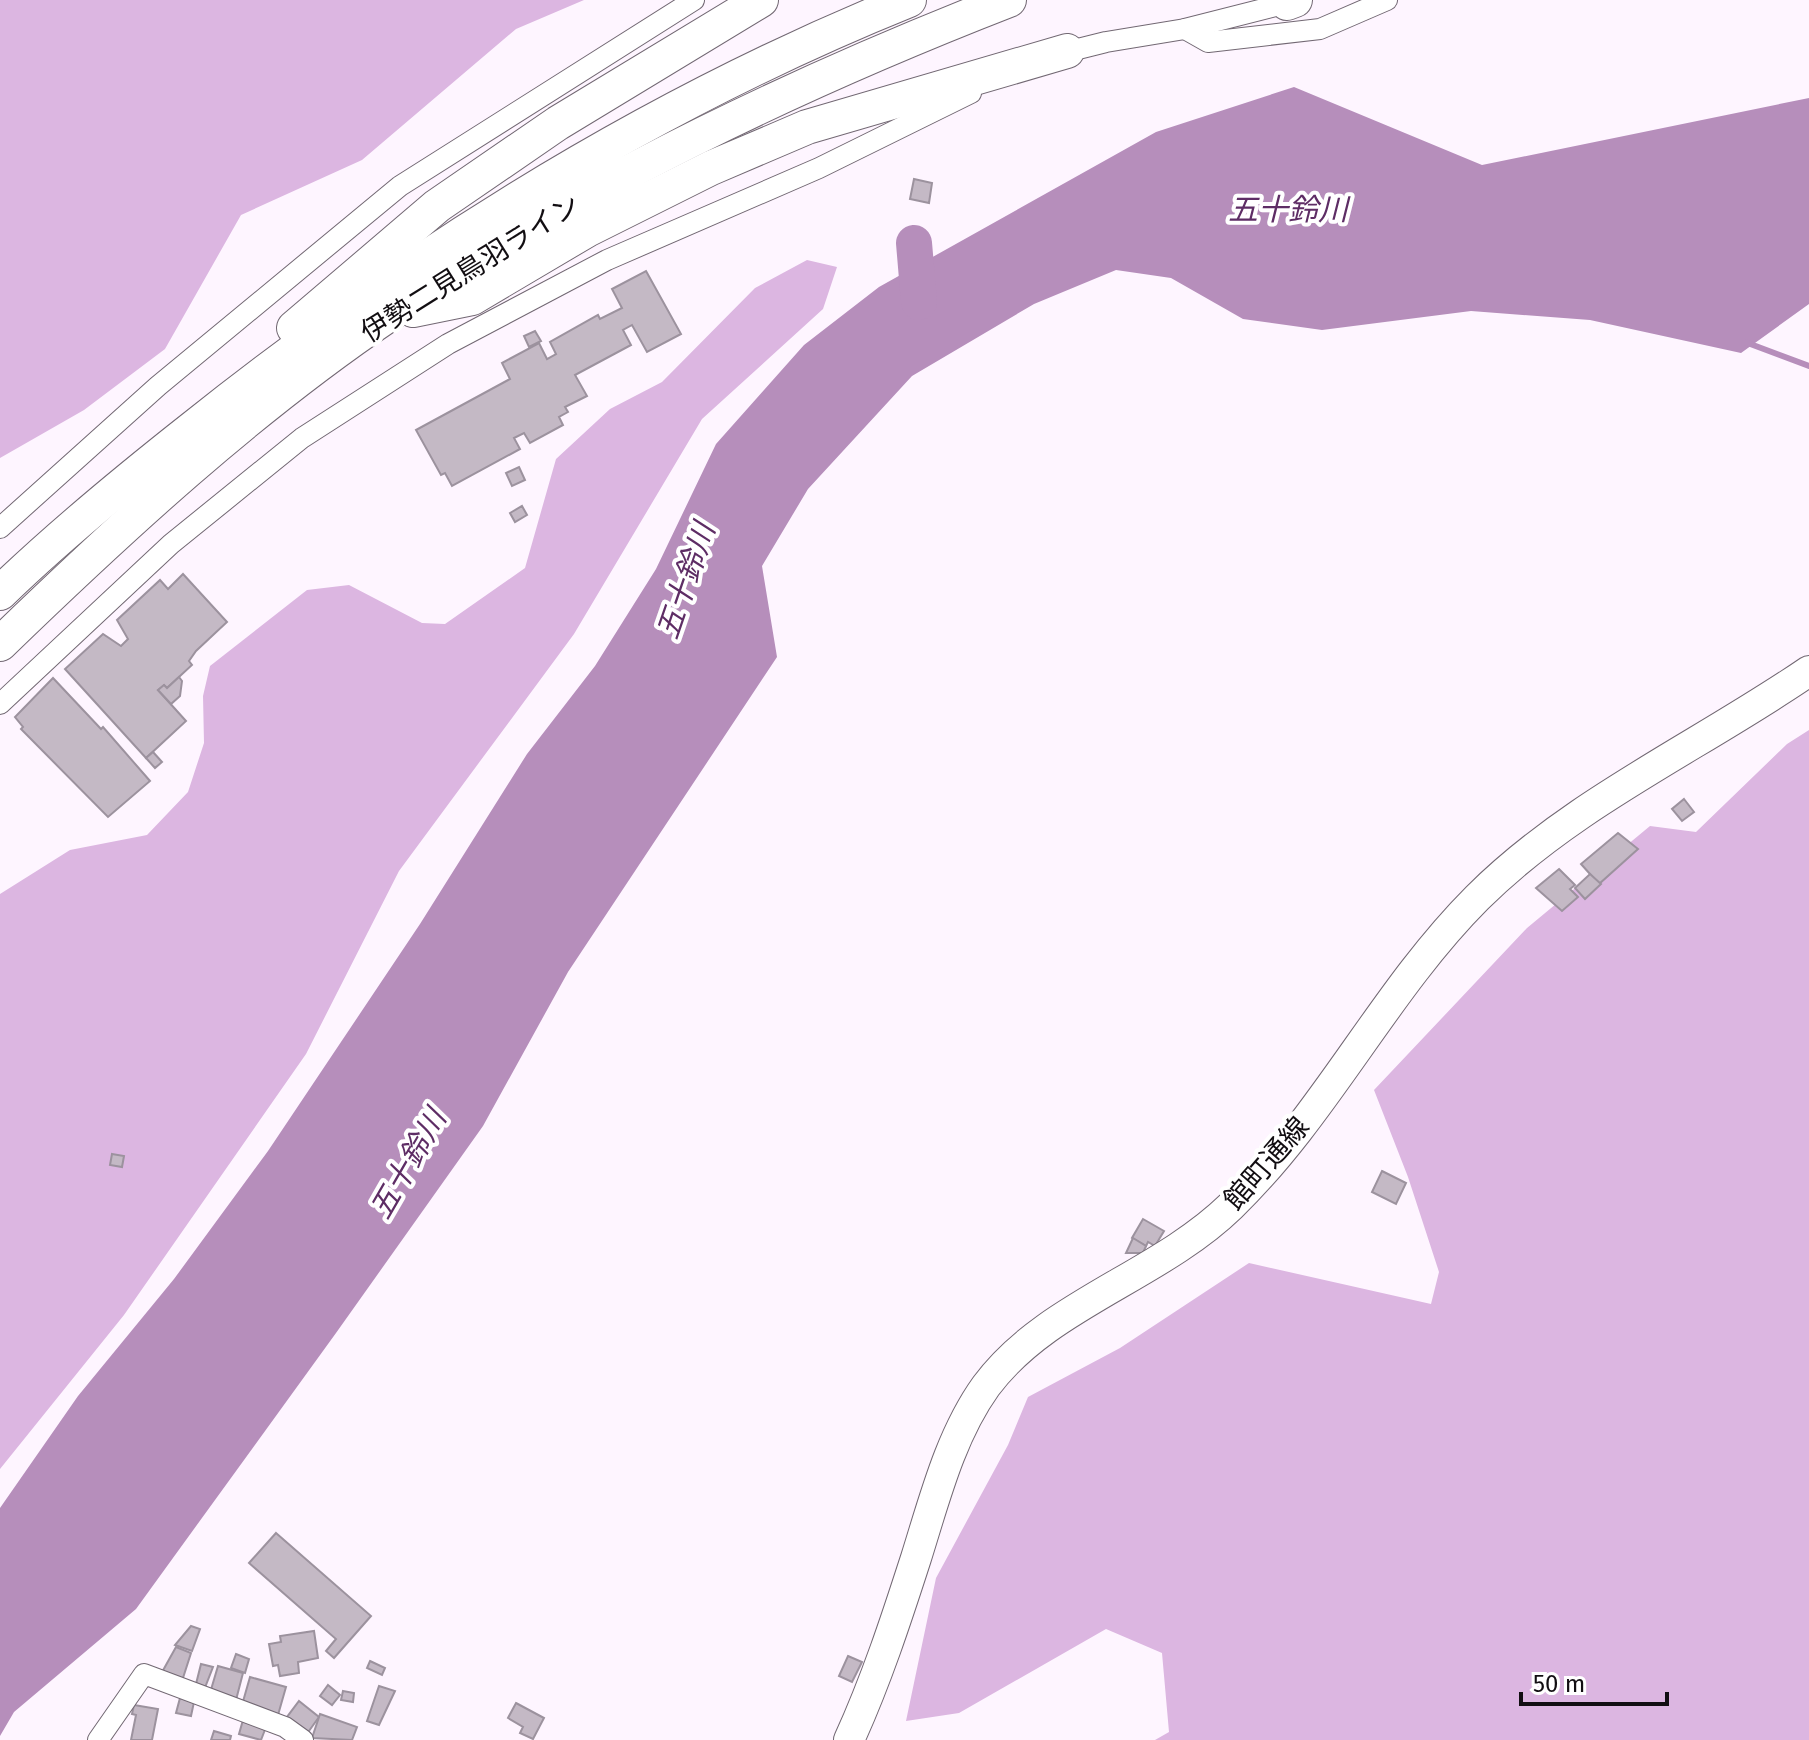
<svg xmlns="http://www.w3.org/2000/svg" width="1809" height="1740" font-family="'Fira Sans','Noto Sans JP',sans-serif">
<style>
.green{fill:#dcb6e1}
.water{fill:#b68ebb}
.lines{fill:none;stroke-linecap:round;stroke-linejoin:round}
.stream{stroke:#b68ebb;stroke-width:6}
.river{stroke:#b68ebb;stroke-width:36}
.building{fill:#c4b9c5;stroke:#9c929e;stroke-width:2}
.minor-casing{stroke:#726873;stroke-width:22}
.secondary-casing{stroke:#726873;stroke-width:32}
.primary-casing{stroke:#726873;stroke-width:36}
.minor{stroke:#fff;stroke-width:20}
.secondary{stroke:#fff;stroke-width:30}
.primary{stroke:#fff;stroke-width:34}
.labels{text-anchor:middle;stroke-width:8;stroke-linejoin:round;paint-order:stroke}
.street-label{font-size:28px;fill:#120e12;stroke:#fff}
.water-label{font-size:30px;font-style:italic;fill:#5e2d65;stroke:#fff}
</style>
<rect width="100%" height="100%" fill="#fef5ff"/>
<g class="green">
<path d="M 0,0 L 584,0 L 516,29 L 362,160 L 241,215 L 165,349 L 84,410 L 0,458 Z"/>
<path d="M 807,260 L 837,267 L 823,309 L 702,419 L 574,634 L 399,871 L 306,1054 L 124,1315 L 0,1469 L 0,894 L 70,850 L 147,835 L 188,792 L 204,743 L 203,696 L 210,666 L 307,590 L 349,585 L 422,623 L 445,624 L 525,568 L 556,459 L 610,409 L 662,382 L 755,288 Z"/>
<path d="M 1809,730 L 1809,1740 L 1155,1740 L 1169,1732 L 1162,1653 L 1106,1629 L 959,1713 L 906,1721 L 936,1578 L 1008,1445 L 1028,1397 L 1120,1348 L 1249,1263 L 1431,1304 L 1439,1272 L 1408,1177 L 1374,1090 L 1527,928 L 1650,826 L 1696,832 L 1787,744 Z"/>
</g>
<path class="water" d="M 1294,87 L 1482,165 L 1809,98 L 1809,304 L 1741,353 L 1590,320 L 1471,311 L 1322,330 L 1243,319 L 1171,278 L 1116,270 L 1034,304 L 912,376 L 808,489 L 762,566 L 777,657 L 568,972 L 483,1126 L 336,1333 L 136,1609 L 14,1712 L 0,1736 L 0,1508 L 78,1396 L 174,1279 L 268,1151 L 420,924 L 527,754 L 595,666 L 656,569 L 716,444 L 804,345 L 879,287 L 1156,132 Z"/>
<g class="lines">
<path class="stream" d="M 1745,342 L 1809,366"/>
<path class="river" d="M 914,243 L 919,302"/>
</g>
<g class="building">
<path d="M 914,179 L 932,183 L 929,203 L 910,199 Z"/>
<path d="M 646,271 L 681,334 L 647,352 L 632,325 L 623,330 L 631,345 L 575,375 L 587,396 L 565,407 L 568,412 L 559,417 L 563,425 L 530,443 L 524,433 L 514,438 L 520,449 L 452,486 L 445,473 L 441,475 L 416,430 L 510,379 L 502,363 L 539,343 L 547,359 L 556,354 L 550,342 L 598,315 L 600,319 L 622,308 L 612,289 Z"/>
<path d="M 535,331 L 541,341 L 529,347 L 524,336 Z"/>
<path d="M 519,467 L 525,480 L 512,486 L 506,473 Z"/>
<path d="M 522,506 L 527,515 L 515,522 L 510,513 Z"/>
<path d="M 183,574 L 227,622 L 196,651 L 189,661 L 192,665 L 167,688 L 164,685 L 158,690 L 186,721 L 146,758 L 65,669 L 103,634 L 121,646 L 128,639 L 117,620 L 160,580 L 168,589 Z"/>
<path d="M 179,677 L 182,681 L 180,696 L 171,704 L 158,690 L 164,685 L 167,688 Z"/>
<path d="M 53,678 L 101,729 L 103,727 L 150,781 L 108,817 L 21,729 L 23,727 L 15,717 Z"/>
<path d="M 153,752 L 162,762 L 155,768 L 146,758 Z"/>
<path d="M 1684,799 L 1694,812 L 1682,821 L 1672,809 Z"/>
<path d="M 1618,833 L 1638,849 L 1599,884 L 1581,864 Z"/>
<path d="M 1559,869 L 1575,885 L 1570,889 L 1578,897 L 1562,911 L 1536,888 Z"/>
<path d="M 1590,874 L 1601,884 L 1585,899 L 1575,888 Z"/>
<path d="M 112,1154 L 124,1156 L 122,1167 L 110,1165 Z"/>
<path d="M 1382,1171 L 1406,1183 L 1396,1204 L 1372,1192 Z"/>
<path d="M 1143,1219 L 1164,1231 L 1155,1246 L 1148,1242 L 1146,1246 L 1132,1238 Z"/>
<path d="M 1133,1238 L 1146,1246 L 1143,1253 L 1126,1253 Z"/>
<path d="M 276,1533 L 371,1616 L 334,1658 L 326,1651 L 336,1639 L 249,1563 Z"/>
<path d="M 191,1626 L 200,1629 L 192,1651 L 175,1645 Z"/>
<path d="M 314,1631 L 318,1658 L 298,1662 L 299,1673 L 280,1676 L 278,1665 L 273,1666 L 269,1644 L 281,1642 L 280,1636 Z"/>
<path d="M 176,1647 L 191,1653 L 182,1681 L 161,1674 Z"/>
<path d="M 236,1654 L 249,1659 L 245,1673 L 231,1668 Z"/>
<path d="M 848,1656 L 862,1662 L 852,1682 L 839,1676 Z"/>
<path d="M 370,1661 L 385,1668 L 382,1675 L 367,1668 Z"/>
<path d="M 201,1664 L 213,1667 L 204,1690 L 195,1688 Z"/>
<path d="M 218,1666 L 243,1673 L 236,1700 L 210,1693 Z"/>
<path d="M 250,1677 L 286,1687 L 278,1715 L 242,1705 Z"/>
<path d="M 328,1685 L 340,1695 L 332,1705 L 320,1696 Z"/>
<path d="M 379,1686 L 395,1691 L 379,1725 L 367,1721 Z"/>
<path d="M 343,1691 L 354,1693 L 353,1702 L 341,1700 Z"/>
<path d="M 180,1698 L 194,1702 L 191,1716 L 176,1713 Z"/>
<path d="M 299,1701 L 319,1717 L 306,1735 L 287,1717 Z"/>
<path d="M 516,1703 L 544,1718 L 533,1739 L 520,1733 L 523,1727 L 508,1718 Z"/>
<path d="M 134,1705 L 158,1709 L 152,1740 L 131,1740 L 136,1715 L 132,1714 Z"/>
<path d="M 320,1714 L 357,1727 L 352,1740 L 312,1738 Z"/>
<path d="M 243,1720 L 266,1727 L 261,1740 L 239,1734 Z"/>
<path d="M 214,1731 L 231,1736 L 230,1740 L 211,1740 Z"/>
</g>
<g class="lines">
<g class="minor-casing">
<g id="minor">
<path d="M 1185,29 L 1208,42 L 1320,29 L 1387,0"/>
<path d="M 1058,54 L 1106,42 L 1185,29 L 1287,3"/>
<path d="M 0,528 L 158,386 L 400,186 L 694,0"/>
<path d="M 0,704 L 171,544 L 302,438 L 448,344 L 607,260 L 819,168 L 971,93"/>
<path d="M 98,1740 L 144,1674 L 285,1727 L 303,1740"/>
</g>
</g>
<g class="secondary-casing">
<path id="secondary" d="M 849,1740 C 876,1681 896,1620 916,1558 C 934,1501 950,1436 986,1386 C 1046,1305 1158,1277 1231,1206 C 1326,1114 1384,991 1477,898 C 1572,803 1700,746 1809,671"/>
</g>
<g class="primary-casing">
<g id="primary">
<path d="M 1287,3 L 1295,0"/>
<path d="M 413,310 L 472,298 L 587,230 L 711,168 L 807,127 L 1067,51"/>
<path d="M 294,328 L 437,206 L 558,123 L 761,0"/>
<path d="M 0,593 C 61,534 127,480 193,428 C 410,255 651,104 909,0"/>
<path d="M 0,644 C 121,527 249,409 388,315 C 581,186 793,84 1009,0"/>
</g>
</g>
<use href="#minor" class="minor"/>
<use href="#secondary" class="secondary"/>
<use href="#primary" class="primary"/>
</g>
<g class="labels">
<g class="street-label">
<text transform="translate(470 268) rotate(-32)" y="10">伊勢二見鳥羽ライン</text>
<text transform="translate(1266 1163) rotate(-49)" y="10">館町通線</text>
</g>
<g class="water-label">
<text x="1288" y="220">五十鈴川</text>
<text transform="translate(686 581) rotate(-71)" y="10">五十鈴川</text>
<text transform="translate(408 1164) rotate(-60)" y="10">五十鈴川</text>
</g>
</g>
<path d="M1521 1692v12h146v-12" fill="none" stroke="#120e12" stroke-width="4"/>
<text x="1533" y="1692" font-size="24" fill="#120e12" stroke="#ffffff" stroke-width="6" paint-order="stroke">50 m</text>
</svg>
